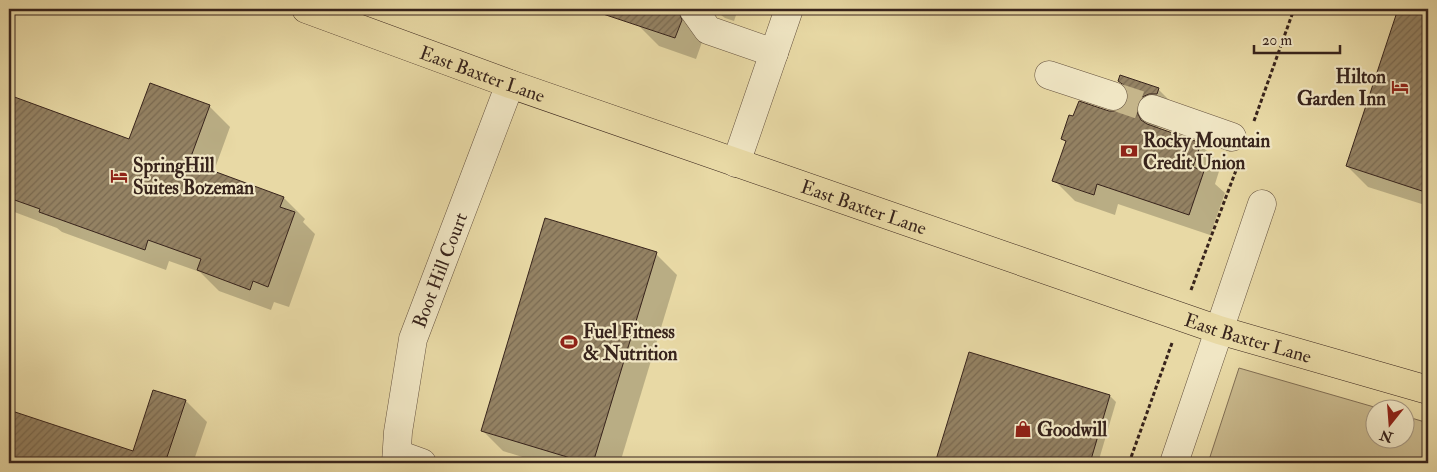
<svg xmlns="http://www.w3.org/2000/svg" width="1437" height="472" font-family="'IM FELL Double Pica',serif">
<style>
.green{fill:#caba8e;stroke:#816f55}
.shadow{fill:#0003}
.building{fill:url(#building-hatch);stroke:#38241c}
.lines{fill:none;stroke-linecap:round;stroke-linejoin:round}
.minor-tunnel{stroke:#c5b58a;stroke-width:28;stroke-dasharray:28 14;stroke-linecap:butt}
.minor-casing{stroke:#64513e;stroke-width:29}
.major-casing{stroke:#38241c;stroke-width:29}
.path{stroke:#38241c;stroke-width:3;stroke-dasharray:4 2.5;stroke-linecap:butt}
.minor{stroke:#f0e6c4;stroke-width:28}
.major{stroke:#e8d9a5;stroke-width:28}
.labels{text-anchor:middle;stroke-width:4.5;stroke-linejoin:round;paint-order:stroke}
.street-label{font-size:19px;fill:#38241c;stroke:#f0e6c4}
.poi-label{font-size:19px;font-weight:bold;fill:#38241c;stroke:#f0e6c4;text-anchor:start}
</style>
<defs>
<pattern id="building-hatch" width="6" height="6" patternUnits="userSpaceOnUse" patternTransform="scale(1.25)"><rect width="6" height="6" fill="#948263"/><path d="M-1 1l2-2M0 6l6-6M5 7l2-2" fill="none" stroke="#7a6a51"/></pattern>
</defs>
<rect width="100%" height="100%" fill="#e8d9a5"/>
<filter id="stains"><feTurbulence type="fractalNoise" baseFrequency=".004" numOctaves="4"/><feColorMatrix values="0 0 0 0 .2 0 0 0 0 .09 0 0 0 0 .02 0 0 0 .5 -.17"/></filter>
<radialGradient id="worn" r=".72"><stop offset=".6" stop-color="#630" stop-opacity="0"/><stop offset="1" stop-color="#630" stop-opacity=".3"/></radialGradient>
<path class="green" d="M 1239,368 L 1381,409 L 1374,410 L 1374,440 L 1404,440 L 1405,416 L 1428,423 L 1428,463 L 1208,463 Z"/>
<g class="shadow">
<path d="M 596,9 L 738,9 L 734,21 L 725,18 L 721,15 L 712,14 L 696,59 L 659,46 L 637,24 L 599,11 Z"/>
<path d="M 1399,9 L 1428,9 L 1428,206 L 1368,187 L 1347,166 Z"/>
<path d="M 1119,81 L 1158,89 L 1179,110 L 1158,125 L 1158,129 L 1200,144 L 1221,165 L 1215,184 L 1225,193 L 1210,235 L 1118,204 L 1115,215 L 1075,201 L 1054,180 L 1067,143 L 1062,138 L 1108,112 L 1116,113 L 1124,109 L 1129,102 L 1128,89 Z"/>
<path d="M 9,97 L 130,141 L 209,106 L 230,127 L 214,171 L 284,198 L 305,219 L 303,222 L 315,234 L 289,307 L 274,302 L 271,310 L 219,291 L 200,272 L 169,261 L 166,270 L 62,232 L 57,228 L 9,210 Z"/>
<path d="M 656,254 L 677,275 L 620,463 L 542,463 L 503,451 L 482,430 Z"/>
<path d="M 970,354 L 1110,396 L 1116,402 L 1098,463 L 937,463 Z"/>
<path d="M 154,391 L 186,401 L 207,422 L 193,463 L 9,463 L 9,412 L 134,452 Z"/>
</g>
<g class="building">
<path d="M 601,9 L 678,9 L 682,20 L 675,38 L 600,13 Z"/>
<path d="M 1398,9 L 1428,9 L 1428,193 L 1346,166 Z"/>
<path d="M 1120,75 L 1159,88 L 1157,94 L 1149,94 L 1142,97 L 1137,103 L 1137,112 L 1141,120 L 1147,124 L 1201,143 L 1193,167 L 1204,171 L 1189,215 L 1097,184 L 1094,195 L 1052,181 L 1066,141 L 1061,139 L 1069,115 L 1073,116 L 1079,101 L 1109,111 L 1116,111 L 1123,108 L 1128,101 L 1128,93 L 1125,86 L 1118,81 Z"/>
<path d="M 150,83 L 210,105 L 189,162 L 284,197 L 280,207 L 295,212 L 268,287 L 253,281 L 250,290 L 197,270 L 201,259 L 148,240 L 145,250 L 39,212 L 40,209 L 9,198 L 9,95 L 129,139 Z"/>
<path d="M 545,218 L 657,252 L 593,463 L 587,463 L 481,431 Z"/>
<path d="M 969,352 L 1110,395 L 1090,463 L 935,463 Z"/>
<path d="M 153,390 L 186,400 L 165,463 L 9,463 L 9,410 L 133,451 Z"/>
</g>
<g class="lines">
<path class="minor-tunnel" d="M 1113,96 L 1152,109"/>
<g class="minor-casing">
<g id="minor">
<path d="M 693,9 L 708,30 L 774,53"/>
<path d="M 1049,75 L 1113,96"/>
<path d="M 1152,109 L 1232,137"/>
<path d="M 736,163 L 789,9"/>
<path d="M 397,454 L 422,463"/>
<path id="s1" d="M 396,463 L 398,432 L 413,339 L 510,84"/>
<path d="M 1174,463 L 1262,204"/>
</g>
</g>
<g class="major-casing">
<g id="major">
<path id="s2" d="M 306,9 L 510,84 L 1219,330 L 1428,390"/>
</g>
</g>
<g class="path">
<path d="M 1254,121 L 1294,9"/>
<path d="M 1191,290 L 1238,165"/>
<path d="M 1129,463 L 1172,343"/>
</g>
<use href="#minor" class="minor"/>
<use href="#major" class="major"/>
</g>
<defs>
<g id="hotel-bare" transform="scale(1.35)"><path d="M-6-4.5h1.5V1H6V5H4.5V3h-9V5H-6ZM-4 0a1.8 1.8 0 1 1 3.6 0ZM.5 0V-2.5h3Q6-2.5 6 0Z" fill="#8f2418" stroke="#f0e6c4" stroke-width="2.5" paint-order="stroke"/></g>
<g id="bank-bare" transform="scale(1.35)"><path d="M-6-4H6V4H-6ZM0-2.3a2.3 2.3 0 1 0 0 4.6a2.3 2.3 0 1 0 0-4.6Z" fill="#8f2418" stroke="#f0e6c4" stroke-width="2.5" paint-order="stroke"/></g>
<g id="stadium-bare" transform="scale(1.35)"><path d="M0-5a6.5 5 0 1 0 0 10a6.5 5 0 1 0 0-10ZM-3.5-1.8h7v3.6h-7Z" fill="#8f2418" stroke="#f0e6c4" stroke-width="2.5" paint-order="stroke"/></g>
<g id="shop-bare" transform="scale(1.35)"><path d="M-5-2.5h2.3a2.7 3.5 0 0 1 5.4 0H5L5.5 6h-11ZM-1.5-2.5h3a1.5 2.3 0 0 0-3 0Z" fill="#8f2418" stroke="#f0e6c4" stroke-width="2.5" paint-order="stroke"/></g>
</defs>
<g fill-rule="evenodd">
<use href="#hotel-bare" x="1400" y="87"/>
<use href="#bank-bare" x="1129" y="151"/>
<use href="#hotel-bare" x="119" y="176"/>
<use href="#stadium-bare" x="569" y="342"/>
<use href="#shop-bare" x="1023" y="429"/>
</g>
<g class="labels">
<g class="street-label">
<text dy="7" stroke="none"><textPath href="#s2" startOffset="188">East Baxter Lane</textPath></text>
<text dy="7" stroke="none"><textPath href="#s2" startOffset="592">East Baxter Lane</textPath></text>
<text dy="7" stroke="none"><textPath href="#s1" startOffset="199">Boot Hill Court</textPath></text>
<text dy="7" stroke="none"><textPath href="#s2" startOffset="998">East Baxter Lane</textPath></text>
</g>
<g class="poi-label">
<text x="1386" y="83" text-anchor="end">Hilton<tspan x="1386" dy="22">Garden Inn</tspan></text>
<text x="1143" y="147">Rocky Mountain<tspan x="1143" dy="22">Credit Union</tspan></text>
<text x="133" y="172">SpringHill<tspan x="133" dy="22">Suites Bozeman</tspan></text>
<text x="583" y="338">Fuel Fitness<tspan x="583" dy="22">&amp; Nutrition</tspan></text>
<text x="1037" y="436">Goodwill</text>
</g>
</g>
<rect width="1437" height="472" fill="none" stroke="#e8d9a5" stroke-width="30"/>
<rect x="10" y="10" width="1417" height="452" fill="none" stroke="#38241c" stroke-width="2.5"/>
<rect x="15" y="15" width="1407" height="442" fill="none" stroke="#38241c"/>
<g transform="translate(1390 424) rotate(197)"><circle r="24" fill="#f0e6c4" stroke="#a69881"/>
<path d="M0-4L9 19L0 12L-9 19Z" fill="#8f2418"/>
<text y="-8" font-size="14" font-weight="bold" text-anchor="middle" fill="#38241c">N</text>
</g>
<path d="M1254 45v8h86v-8" fill="none" stroke="#38241c" stroke-width="2.5"/>
<text x="1262" y="45" font-size="15" fill="#38241c" stroke="#f0e6c4" stroke-width="4" paint-order="stroke">20 m</text>
<rect width="100%" height="100%" filter="url(#stains)"/>
<rect width="100%" height="100%" fill="url(#worn)"/>
</svg>
